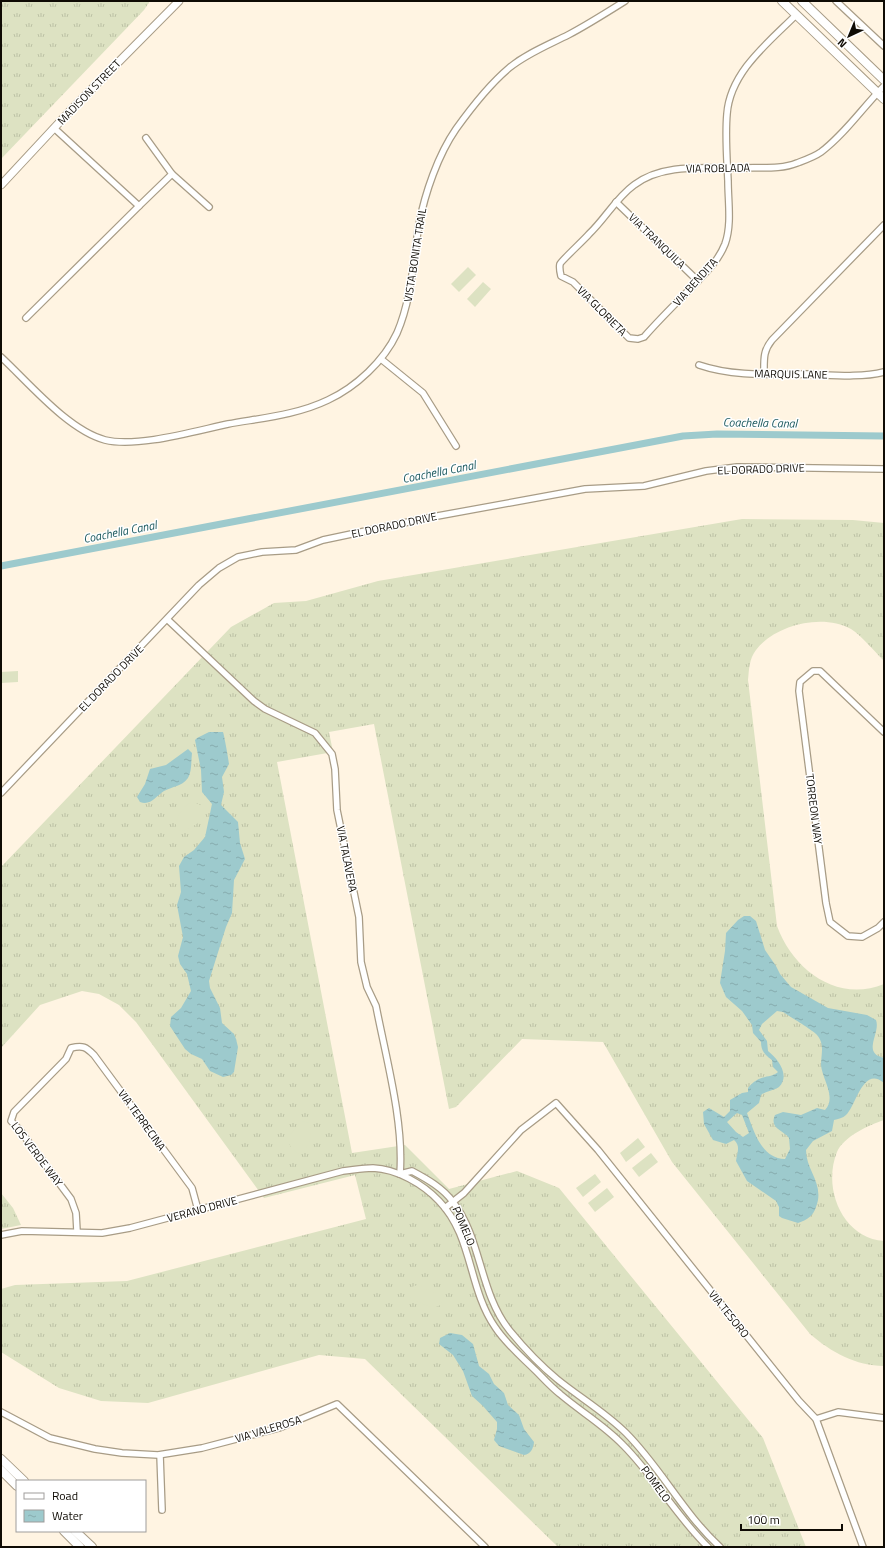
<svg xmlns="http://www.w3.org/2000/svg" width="885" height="1548" font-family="'Titillium Web',sans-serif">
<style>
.grass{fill:url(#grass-tufts)}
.pitch{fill:#dde2c2}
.water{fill:url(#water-ripples);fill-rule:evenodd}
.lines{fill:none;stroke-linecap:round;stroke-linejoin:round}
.canal{stroke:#9dcacd;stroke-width:7}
.minor-casing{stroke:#a89c86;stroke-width:8}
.tertiary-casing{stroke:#a89c86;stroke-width:9}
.secondary-casing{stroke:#a89c86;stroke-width:10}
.minor{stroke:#fff;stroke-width:5.5}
.tertiary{stroke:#fff;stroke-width:7}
.secondary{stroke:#fff;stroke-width:8}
.labels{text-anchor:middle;stroke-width:3;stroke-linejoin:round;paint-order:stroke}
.street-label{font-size:11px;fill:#0f0b04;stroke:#fff}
.water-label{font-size:12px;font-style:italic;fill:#1c595e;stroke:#fff}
</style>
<defs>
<pattern id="grass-tufts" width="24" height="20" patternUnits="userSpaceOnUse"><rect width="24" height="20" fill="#dde2c2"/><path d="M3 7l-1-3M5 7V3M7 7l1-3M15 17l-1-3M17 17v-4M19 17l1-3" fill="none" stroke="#bcc1a5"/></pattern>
<pattern id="water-ripples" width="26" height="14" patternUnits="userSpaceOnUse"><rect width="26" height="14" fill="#9dcacd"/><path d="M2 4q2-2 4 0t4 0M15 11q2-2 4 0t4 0" fill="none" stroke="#86acae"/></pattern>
</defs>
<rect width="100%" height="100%" fill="#fff4e2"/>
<g class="grass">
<path d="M 1,1 L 150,1 L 144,10 L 1,159 Z"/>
<path d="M 742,519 L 853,520 L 884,523 L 884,661 C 875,652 861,635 851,629 C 822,613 775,625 756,650 C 749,659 749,670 748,680 L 777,926 C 793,970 837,1003 884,984 L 884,1120 C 869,1125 843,1137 837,1152 C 822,1189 843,1238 884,1241 L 884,1366 C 856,1366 831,1352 810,1334 L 672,1162 L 603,1042 L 522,1039 L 456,1107 L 449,1109 L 374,724 L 329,732 L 333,752 L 277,762 L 352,1153 L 405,1145 L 449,1189 L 517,1171 L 559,1188 L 763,1438 L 806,1547 L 558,1547 L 365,1359 L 319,1355 L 148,1403 L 101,1401 L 59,1388 L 1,1352 L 1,1289 L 15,1285 L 127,1281 L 366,1219 L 355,1175 L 264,1198 L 136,1022 L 119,1005 L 99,994 L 82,991 L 40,1005 L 1,1048 L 1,867 L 231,627 L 274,603 L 306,601 L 378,581 Z"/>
<path d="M 1,1193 L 13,1208 L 21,1225 L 1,1229 Z"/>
</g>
<g class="pitch">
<path d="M 468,267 L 476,275 L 459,292 L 451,284 Z"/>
<path d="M 483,282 L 491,289 L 475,307 L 467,299 Z"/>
<path d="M 18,671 L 18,682 L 1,683 L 1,672 Z"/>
<path d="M 192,802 C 196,803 200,804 203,808 C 211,818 189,830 181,831 L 176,828 C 175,819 183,805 192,802 Z"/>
<path d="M 302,1121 L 309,1123 C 314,1131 308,1151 300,1155 L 291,1148 L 287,1138 Z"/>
<path d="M 638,1138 L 645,1147 L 626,1162 L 620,1153 Z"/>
<path d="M 651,1153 L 658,1162 L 639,1177 L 632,1168 Z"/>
<path d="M 595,1174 L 601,1182 L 583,1197 L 576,1188 Z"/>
<path d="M 607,1188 L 614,1197 L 595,1212 L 588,1203 Z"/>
<path d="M 417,1285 L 438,1294 L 442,1301 L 441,1305 L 433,1308 L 411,1299 L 408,1292 L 412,1287 Z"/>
</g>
<g class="water">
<path d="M 209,732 L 223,732 C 224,734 229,762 229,764 L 222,777 L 224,792 L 221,805 L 238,822 L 240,843 L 245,859 L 234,880 L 232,913 L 226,927 L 209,981 L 210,988 L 220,1008 L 222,1023 L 234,1034 L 236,1039 L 238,1047 L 234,1072 L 231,1075 L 223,1077 L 210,1071 L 202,1059 L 191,1054 L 185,1049 L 170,1026 L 171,1017 L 181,1008 L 191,991 L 187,974 L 180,964 L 178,956 L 183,937 L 177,905 L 181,892 L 179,866 L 184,857 L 194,850 L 205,837 L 212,804 L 202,792 L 201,770 L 195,740 L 197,738 Z"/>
<path d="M 188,749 L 192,753 C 191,761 192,771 188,778 C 181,787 173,786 164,791 C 156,796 151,806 140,802 L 137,797 L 145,784 L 150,769 L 166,765 Z"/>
<path d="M 744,916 L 750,916 L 756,921 L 765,950 L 776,966 L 780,974 L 791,987 L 828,1008 L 867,1015 L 876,1020 C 881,1033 861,1053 884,1058 L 884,1083 C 863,1065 856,1106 846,1115 C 843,1118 838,1119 834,1120 L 832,1131 L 813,1141 L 806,1150 C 806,1171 825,1184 816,1207 C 813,1216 807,1220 798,1223 L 782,1218 L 779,1216 L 779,1207 L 776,1201 L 747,1181 L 736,1161 C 737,1153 741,1146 734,1140 L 726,1144 L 713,1140 L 704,1124 L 703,1112 L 709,1108 L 724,1117 L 730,1111 L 730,1100 L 742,1093 L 748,1092 L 748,1088 C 760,1073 771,1079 778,1072 L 773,1067 L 772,1060 C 765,1055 761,1051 761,1042 L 753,1033 L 752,1025 L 742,1011 L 726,997 L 720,983 L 725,951 L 726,933 L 738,920 ZM 777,1011 L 783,1012 C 789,1016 814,1031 817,1035 C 825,1044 821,1054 821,1065 C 822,1079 837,1097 825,1110 L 817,1108 L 801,1115 L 783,1112 L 775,1115 C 769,1129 783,1130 789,1138 L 790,1149 L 785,1159 C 762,1159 754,1132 747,1113 L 759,1103 L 761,1095 C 766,1091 773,1091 779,1087 C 791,1075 777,1058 768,1051 L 767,1041 L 759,1030 L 762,1024 ZM 737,1113 L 742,1115 L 749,1133 L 743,1137 L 736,1132 L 727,1122 Z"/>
<path d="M 450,1333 L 462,1335 L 473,1344 L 479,1366 L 489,1374 L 494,1384 L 504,1393 L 508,1405 L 519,1415 L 524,1429 L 534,1442 C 533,1449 531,1454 524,1455 L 499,1446 L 494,1440 L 497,1429 L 497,1422 L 483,1406 L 472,1396 L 463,1371 L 453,1355 L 439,1344 L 440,1338 Z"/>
</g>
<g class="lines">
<path class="canal" d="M 1,566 L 683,436 L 717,434 L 884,436"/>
<g class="minor-casing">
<g id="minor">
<path d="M 836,1 L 884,46"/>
<path d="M 796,15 C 769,42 730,72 727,114 C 725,136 727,159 728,181 C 728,201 732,225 725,244 C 717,264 702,276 688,291 C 673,306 658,321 644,337 L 638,339 L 629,338 L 573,282 L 561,276 C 560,272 559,268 560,264 C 561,261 585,239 589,234 C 605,219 616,198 634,185 C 664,162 707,169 743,168 C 760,167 780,170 797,163 C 805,160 814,157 821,152 C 845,134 863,107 884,86"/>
<path d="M 172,174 L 209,207"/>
<path d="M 616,202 L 698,281"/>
<path d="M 139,206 L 172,174 L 146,138"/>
<path d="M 26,318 L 139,206 L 54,128"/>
<path d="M 1,357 C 29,383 68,430 105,440 C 137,448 195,431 228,424 C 261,418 297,415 328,400 C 356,387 384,361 397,333 C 412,298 413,261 419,224 C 425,193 438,155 456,129 C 471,108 490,84 509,68 C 526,54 548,45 568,35 C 587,25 606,13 625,1"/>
<path d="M 381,359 L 423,393 L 456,446"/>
<path d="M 699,365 C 734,377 772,374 808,374 C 833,375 860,378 884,372"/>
<path d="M 764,374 C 764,359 763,351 772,340 L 884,225"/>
<path d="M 168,620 L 254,701 L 265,709 L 315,733 L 332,754 L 335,769 L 337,810 L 359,917 L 361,962 L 367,987 L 376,1006 C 386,1058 404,1122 400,1174"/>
<path d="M 884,732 L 820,671 L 813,671 L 800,682 L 799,691 L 826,903 L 830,922 L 848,936 L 862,937 L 878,928 L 884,922"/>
<path d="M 1,793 L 199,585 L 219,568 L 238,557 L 262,552 L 296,550 L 323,540 L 432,517 L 585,489 L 644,486 L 706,471 L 737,467 L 884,469"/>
<path d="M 400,1174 L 412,1171 C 427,1179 443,1188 453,1202 C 482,1239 479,1293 510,1331 C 524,1348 540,1365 557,1379 C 579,1397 605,1412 626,1433 C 661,1468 683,1513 720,1547"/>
<path d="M 445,1208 L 464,1193 L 521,1130 L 556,1103 L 598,1150 L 799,1401 L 816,1419 L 863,1547"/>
<path d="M 77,1231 L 76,1213 L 71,1199 L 19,1129 L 11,1121 L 14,1112 L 66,1059 L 71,1048 C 83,1045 86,1047 94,1055 L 192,1188 L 198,1210"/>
<path d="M 1,1235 L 22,1231 L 102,1233 L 130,1228 L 343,1171 C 353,1170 363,1168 373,1168 C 397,1169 423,1184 439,1201 C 473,1236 468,1288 495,1327 C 506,1344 522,1357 536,1371 C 544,1379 551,1387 560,1394 C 581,1412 604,1425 623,1445 C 655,1477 676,1516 708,1547"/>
<path d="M 1,1412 L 50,1438 L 95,1449 L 122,1453 L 158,1455 L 202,1448 L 279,1428 L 337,1404 L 485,1547"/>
<path d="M 816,1419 L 838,1412 L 884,1418"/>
<path d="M 160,1455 L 162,1510"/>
</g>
</g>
<g class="tertiary-casing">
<path id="tertiary" d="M 1,185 L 69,112 L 179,1"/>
</g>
<g class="secondary-casing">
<g id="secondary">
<path d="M 782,1 L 884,99"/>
<path d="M 802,1 L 884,80"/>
<path d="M 1,1459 L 24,1481"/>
<path d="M 1,1470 L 17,1486"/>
<path d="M 64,1531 L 80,1547"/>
<path d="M 75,1531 L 92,1547"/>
</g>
</g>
<use href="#minor" class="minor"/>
<use href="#tertiary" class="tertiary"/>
<use href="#secondary" class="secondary"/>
</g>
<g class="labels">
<g class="street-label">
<text transform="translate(89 92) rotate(-46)" y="4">MADISON STREET</text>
<text transform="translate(718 168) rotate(-1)" y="4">VIA ROBLADA</text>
<text transform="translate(657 241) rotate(44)" y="4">VIA TRANQUILA</text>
<text transform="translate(415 255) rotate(-81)" y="4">VISTA BONITA TRAIL</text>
<text transform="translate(695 282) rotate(-48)" y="4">VIA BENDITA</text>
<text transform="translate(602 311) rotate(45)" y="4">VIA GLORIETA</text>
<text transform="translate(791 374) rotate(1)" y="4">MARQUIS LANE</text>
<text transform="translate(761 469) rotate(-2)" y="4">EL DORADO DRIVE</text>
<text transform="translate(394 525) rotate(-12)" y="4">EL DORADO DRIVE</text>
<text transform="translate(111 678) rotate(-46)" y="4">EL DORADO DRIVE</text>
<text transform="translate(814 809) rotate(83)" y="4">TORREON WAY</text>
<text transform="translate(347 859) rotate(79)" y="4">VIA TALAVERA</text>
<text transform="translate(142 1120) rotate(54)" y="4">VIA TERRECINA</text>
<text transform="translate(37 1154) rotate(53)" y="4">LOS VERDE WAY</text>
<text transform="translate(202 1209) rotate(-15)" y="4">VERANO DRIVE</text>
<text transform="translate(464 1226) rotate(67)" y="4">POMELO</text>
<text transform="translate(729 1314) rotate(51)" y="4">VIA TESORO</text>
<text transform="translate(268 1429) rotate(-17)" y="4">VIA VALEROSA</text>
<text transform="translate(656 1484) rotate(54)" y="4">POMELO</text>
</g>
<g class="water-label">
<text transform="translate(760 423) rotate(1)" y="4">Coachella Canal</text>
<text transform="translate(439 472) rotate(-11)" y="4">Coachella Canal</text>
<text transform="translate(120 532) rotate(-11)" y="4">Coachella Canal</text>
</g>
</g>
<rect width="885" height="1548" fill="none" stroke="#0f0b04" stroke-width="4"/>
<rect x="16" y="1480" width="130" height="52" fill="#ffffff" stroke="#9f9d9b"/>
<rect x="24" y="1493" width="20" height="6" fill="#ffffff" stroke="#9f9d9b"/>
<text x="52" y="1500" font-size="12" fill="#0f0b04">Road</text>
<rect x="24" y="1510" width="20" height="12" fill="url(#water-ripples)" stroke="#9f9d9b"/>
<text x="52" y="1520" font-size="12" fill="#0f0b04">Water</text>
<g transform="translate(849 36) rotate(224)" stroke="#ffffff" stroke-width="3" paint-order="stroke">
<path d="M0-3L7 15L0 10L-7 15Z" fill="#0f0b04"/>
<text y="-6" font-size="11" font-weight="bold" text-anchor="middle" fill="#0f0b04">N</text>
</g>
<path d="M741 1524v6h101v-6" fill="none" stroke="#0f0b04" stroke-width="2"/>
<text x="747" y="1524" font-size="12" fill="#0f0b04" stroke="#ffffff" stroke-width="3" paint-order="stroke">100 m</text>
</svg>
